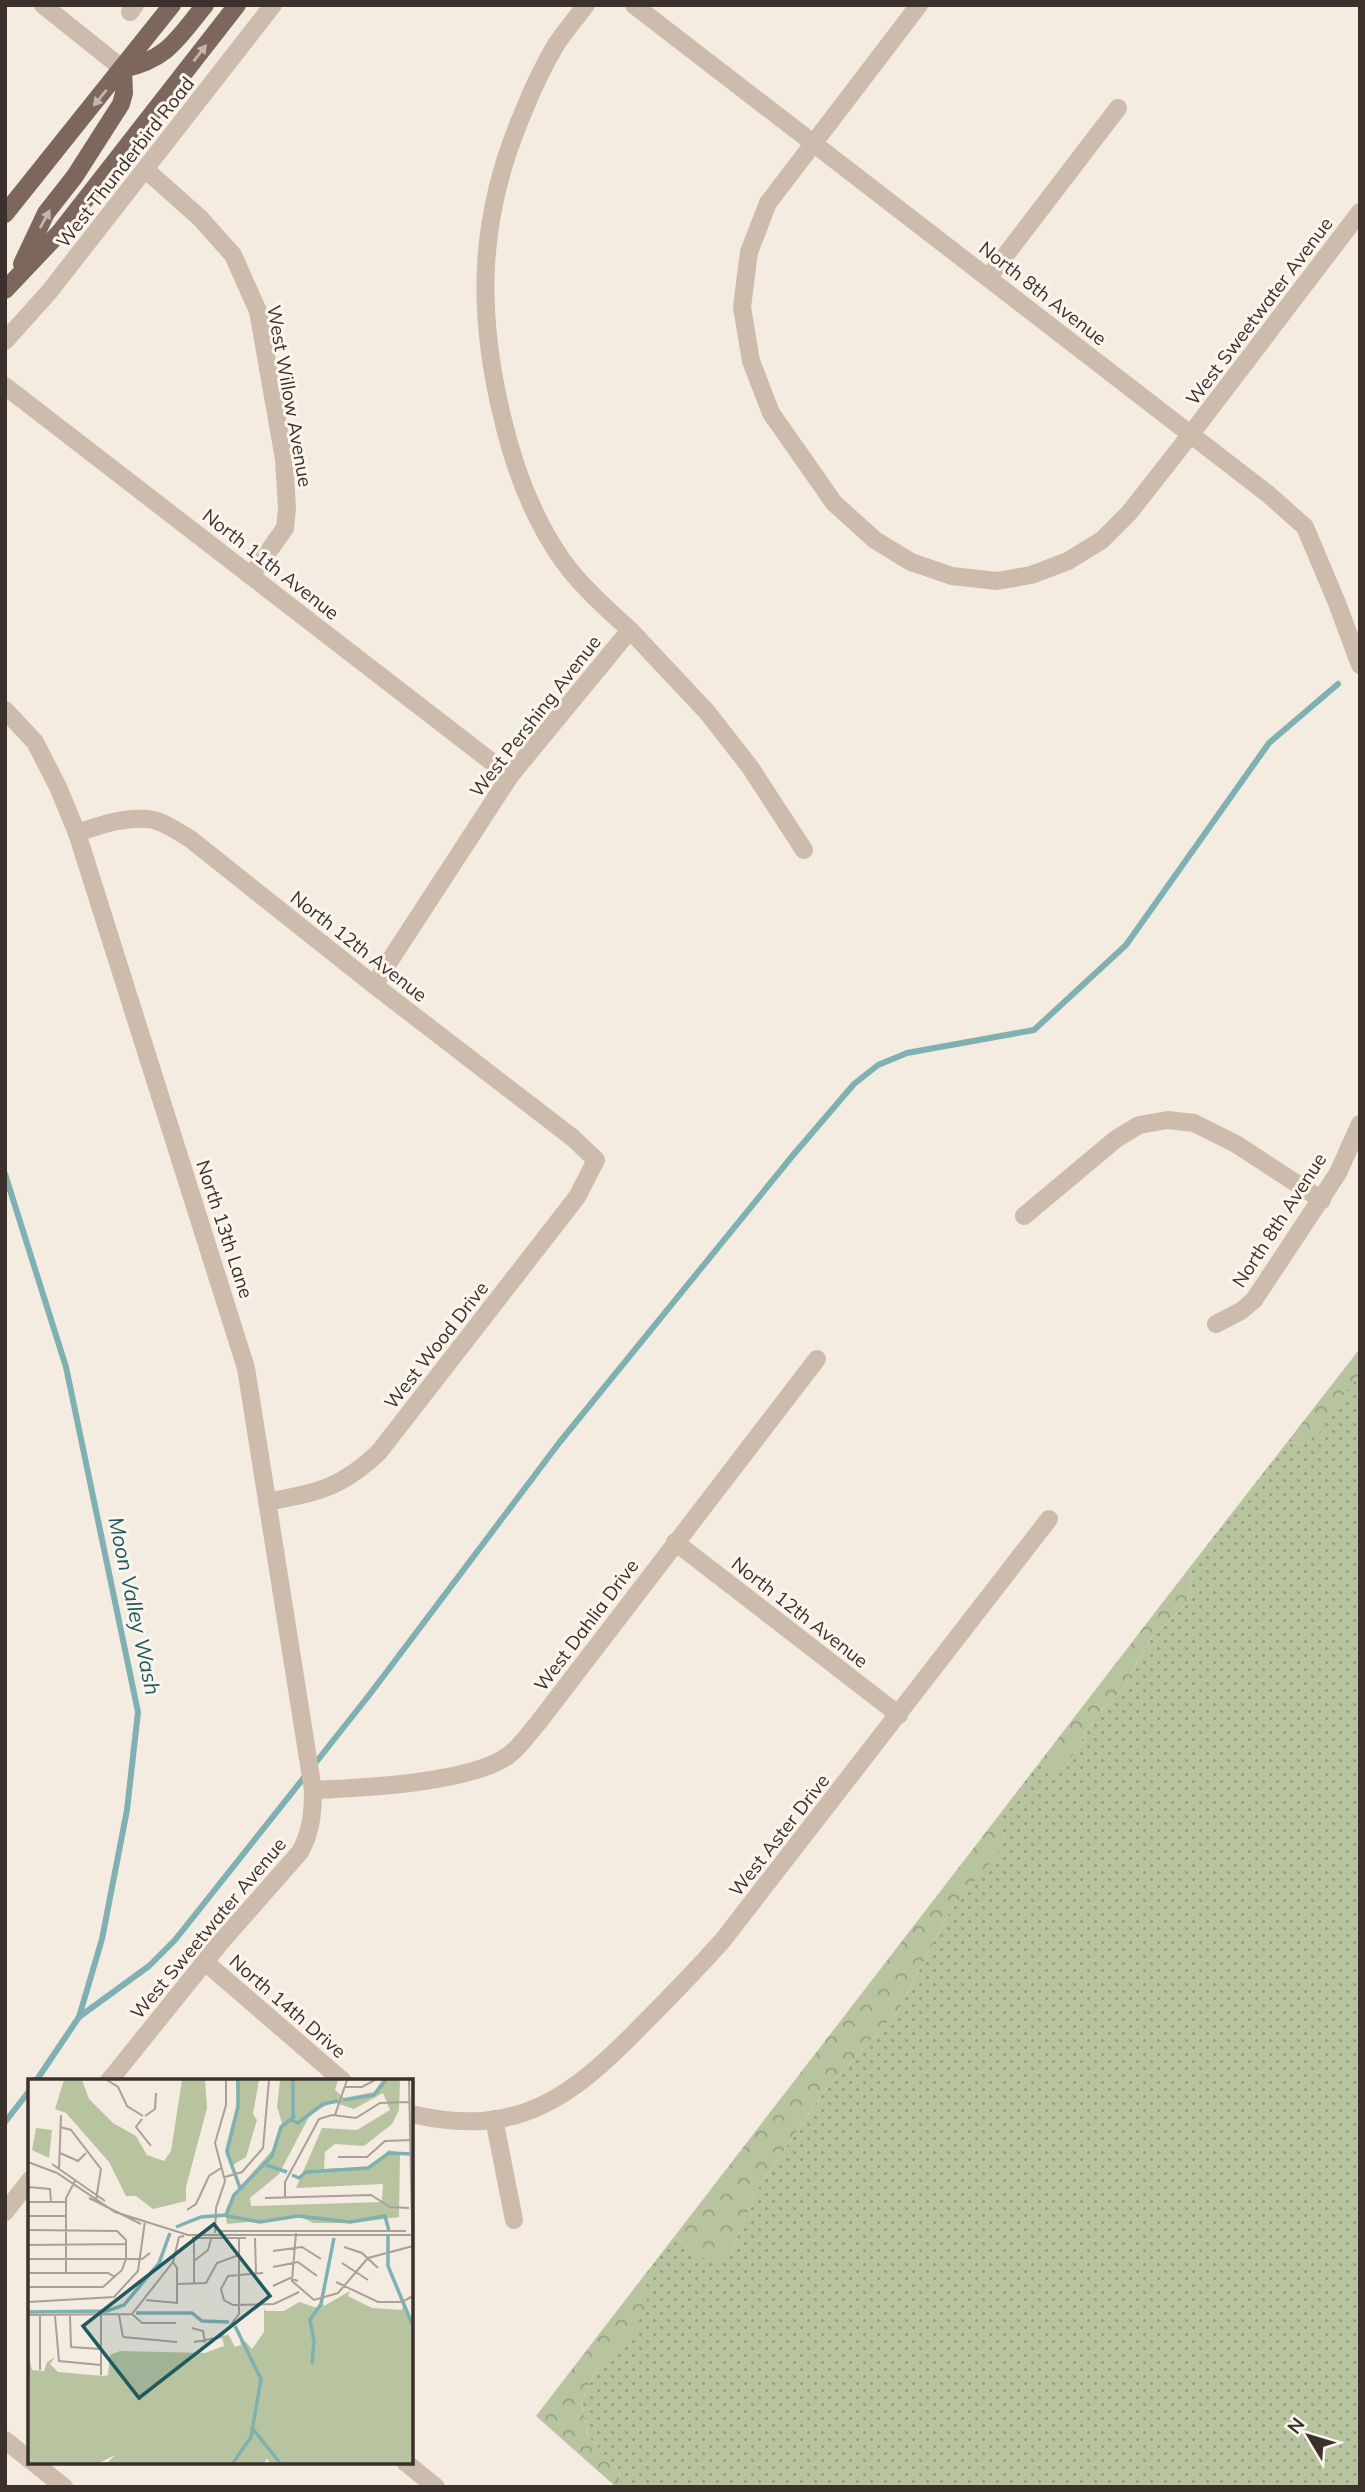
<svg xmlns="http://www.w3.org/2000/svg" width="1365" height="2492" font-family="Mulish,sans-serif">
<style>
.grass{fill:url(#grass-dots)}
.forest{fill:url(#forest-crowns)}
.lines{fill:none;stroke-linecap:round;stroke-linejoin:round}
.stream{stroke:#7fb0b2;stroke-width:6}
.minor{stroke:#cdbbac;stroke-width:18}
.major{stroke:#7d675c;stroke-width:18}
.oneway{fill:#c2b5ac}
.labels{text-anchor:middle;stroke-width:6;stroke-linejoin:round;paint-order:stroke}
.street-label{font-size:19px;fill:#3b302b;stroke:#fbf5ee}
.water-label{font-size:21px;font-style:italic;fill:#1f5a5e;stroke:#fbf5ee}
.inset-river{fill:none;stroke:#7fb0b2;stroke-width:3.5}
.inset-road{fill:none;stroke:#aaa098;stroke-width:2}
.view{fill:#1f5a5e;fill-opacity:0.15;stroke:#1f5a5e;stroke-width:3.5}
.inset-edge{fill:none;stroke:#3b302b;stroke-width:3.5}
</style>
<defs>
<pattern id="grass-dots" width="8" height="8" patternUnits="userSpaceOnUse" patternTransform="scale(1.75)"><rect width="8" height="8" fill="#b8c4a0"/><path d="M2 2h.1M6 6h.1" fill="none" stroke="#97a083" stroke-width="1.8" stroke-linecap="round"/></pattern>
<pattern id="forest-crowns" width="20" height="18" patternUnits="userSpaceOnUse" patternTransform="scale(1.75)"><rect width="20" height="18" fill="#b8c4a0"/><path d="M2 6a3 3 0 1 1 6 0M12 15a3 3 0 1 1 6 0" fill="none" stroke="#97a083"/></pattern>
</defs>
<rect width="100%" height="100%" fill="#f4ebe1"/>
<path class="grass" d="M 1360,1374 L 1360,2487 L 620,2487 L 619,2471 L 588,2436 L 582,2401 L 596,2369 L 631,2336 L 648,2290 L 643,2277 L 674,2237 L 706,2259 L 731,2252 L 757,2190 L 825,2090 L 897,2012 L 951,1909 L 997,1853 L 1004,1835 L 996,1819 L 1039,1763 L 1054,1769 L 1065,1768 L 1097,1714 L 1126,1686 L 1131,1672 L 1153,1636 L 1186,1604 L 1191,1586 L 1190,1567 L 1288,1441 L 1304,1445 Z"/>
<g class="forest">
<path d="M 1358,1351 L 1360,1353 L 1360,1374 L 1339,1401 L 1321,1431 L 1304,1445 L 1288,1441 Z"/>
<path d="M 1190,1567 L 1191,1586 L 1186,1604 L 1153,1636 L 1131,1672 L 1126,1686 L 1097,1714 L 1065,1768 L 1054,1769 L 1039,1763 Z"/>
<path d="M 996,1819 L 1004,1835 L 998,1853 L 951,1909 L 897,2012 L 825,2090 L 757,2190 L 731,2252 L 721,2259 L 706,2259 L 674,2237 Z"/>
<path d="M 643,2277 L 648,2290 L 646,2306 L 631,2336 L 596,2369 L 582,2401 L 588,2436 L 619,2471 L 620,2487 L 616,2487 L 536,2416 Z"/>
</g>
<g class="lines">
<g class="stream">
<path d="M 5,1174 L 66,1367 L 138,1712 L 127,1810 L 102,1939 L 79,2017 L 36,2081"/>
<path d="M 313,1766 L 370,1694 L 559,1443 L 794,1154 L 854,1084 L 878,1065 L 907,1053 L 1034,1030 L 1126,945 L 1269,743 L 1338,684"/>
<path d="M 79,2017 L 149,1966 L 175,1940 L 306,1775"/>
<path d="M 5,2122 L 30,2090"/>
</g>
<g class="minor">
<path d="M 43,5 L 123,69"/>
<path d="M 634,5 L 1268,494 L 1305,527 L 1337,603 L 1360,665"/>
<path d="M 919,5 L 768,203 L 749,252 L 742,307 L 751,361 L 771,413 L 834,503 L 875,540 L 911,562 L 952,576 L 997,581 L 1031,575 L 1068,561 L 1102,540 L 1129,513 L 1191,434 L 1360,212"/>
<path d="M 130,12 L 135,5"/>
<path d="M 146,170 L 200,218 L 233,255 L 258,311 L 284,459 L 287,508 L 285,528 L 251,576"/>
<path d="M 988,278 L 1118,108"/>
<path d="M 5,341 L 49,292 L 273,5"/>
<path d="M 5,386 L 510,776"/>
<path d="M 630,630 L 707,712 L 750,767 L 804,850"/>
<path d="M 5,710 L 35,742 L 58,787 L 77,833 L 246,1368 L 313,1790 C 313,1813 311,1832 300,1852 L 220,1943 L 109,2081"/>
<path d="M 77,833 C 100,825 128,815 154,820 C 166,823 178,832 189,838 L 374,985 L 573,1138 L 596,1160 L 577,1197 L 379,1452 C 340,1489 318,1492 267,1502"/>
<path d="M 374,985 L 510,776 L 630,630 C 607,609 582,587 563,561 C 532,517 514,468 502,416 C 476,308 479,217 522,115 C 532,90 543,66 557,43 C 566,30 576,18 586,5"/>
<path d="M 1024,1216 L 1116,1139 L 1139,1125 L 1168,1120 L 1194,1123 L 1236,1144 L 1322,1200"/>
<path d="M 1216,1324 L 1241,1311 L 1254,1300 L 1338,1173 L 1360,1124"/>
<path d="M 675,1542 L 899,1715"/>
<path d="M 313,1790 C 362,1788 472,1783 509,1755 C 520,1747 529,1733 538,1723 L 817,1359"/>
<path d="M 205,1962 L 343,2081"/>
<path d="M 411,2114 C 518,2139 571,2098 642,2025 C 670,1997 697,1969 723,1940 L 1049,1519"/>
<path d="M 494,2119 L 514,2220"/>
<path d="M 5,2212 L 30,2180"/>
<path d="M 5,2440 L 30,2460"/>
<path d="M 33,2462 L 64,2487"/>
<path d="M 405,2462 L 436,2487"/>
</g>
<g class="major">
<path d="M 5,214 L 172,5"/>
<path d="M 22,264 L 46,213 L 75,176 L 121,104 L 124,93 L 123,69 C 168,59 177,39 205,5"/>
<path d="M 5,290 L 60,232 L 237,5"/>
</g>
</g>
<defs><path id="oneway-solid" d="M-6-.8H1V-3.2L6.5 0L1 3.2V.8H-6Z" transform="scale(1.75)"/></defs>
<g class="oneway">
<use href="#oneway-solid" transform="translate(200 53) rotate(-52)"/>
<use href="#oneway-solid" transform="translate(100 98) rotate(129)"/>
<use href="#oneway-solid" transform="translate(45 219) rotate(-61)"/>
</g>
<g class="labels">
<g class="street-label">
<text transform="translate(125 162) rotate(-52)" y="7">West Thunderbird Road</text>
<text transform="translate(1043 293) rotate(38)" y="7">North 8th Avenue</text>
<text transform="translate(1259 311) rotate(-53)" y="7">West Sweetwater Avenue</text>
<text transform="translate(290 396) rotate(80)" y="7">West Willow Avenue</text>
<text transform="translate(271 564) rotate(38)" y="7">North 11th Avenue</text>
<text transform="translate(535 716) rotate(-52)" y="7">West Pershing Avenue</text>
<text transform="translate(359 946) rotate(38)" y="7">North 12th Avenue</text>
<text transform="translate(1279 1220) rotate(-57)" y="7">North 8th Avenue</text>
<text transform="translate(225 1229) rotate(72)" y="7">North 13th Lane</text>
<text transform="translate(436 1345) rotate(-52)" y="7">West Wood Drive</text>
<text transform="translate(800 1612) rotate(38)" y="7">North 12th Avenue</text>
<text transform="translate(586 1625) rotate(-53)" y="7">West Dahlia Drive</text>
<text transform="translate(779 1835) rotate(-52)" y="7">West Aster Drive</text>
<text transform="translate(208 1928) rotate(-50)" y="7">West Sweetwater Avenue</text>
<text transform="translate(288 2006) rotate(41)" y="7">North 14th Drive</text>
</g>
<g class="water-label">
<text transform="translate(134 1606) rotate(78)" y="7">Moon Valley Wash</text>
</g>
</g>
<g transform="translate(28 2079)">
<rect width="385" height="385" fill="#f4ebe1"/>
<path d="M 36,1 L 54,1 L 61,20 L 85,44 L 108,57 L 119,76 L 136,82 L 143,72 L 154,1 L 177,1 L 179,29 L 158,108 L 158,122 L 125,130 L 108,117 L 98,117 L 81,83 L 38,34 L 27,30 ZM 208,1 L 231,1 L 225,35 L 229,41 L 218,78 L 203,87 L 197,71 L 209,24 ZM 252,1 L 310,1 L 307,11 L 316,19 L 346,13 L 354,1 L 372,1 L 371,31 L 364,45 L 336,67 L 307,65 L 297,73 L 296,90 L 341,88 L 361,71 L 372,74 L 371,138 L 325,144 L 285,144 L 273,138 L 199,145 L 197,135 L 204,117 L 246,69 L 254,44 L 249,28 ZM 355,14 L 362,31 L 329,51 L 294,49 L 268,109 L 355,105 L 354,123 L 223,127 L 222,119 L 251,95 L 283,34 L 305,23 L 326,30 ZM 322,212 L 320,217 L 344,229 L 374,231 L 375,225 L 385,245 L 385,384 L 241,384 L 239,379 L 237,384 L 79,384 L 87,376 L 71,384 L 0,384 L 0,274 L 4,291 L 16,292 L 19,283 L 27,278 L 22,285 L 30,293 L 76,297 L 80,296 L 82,276 L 92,272 L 177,274 L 196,267 L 194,258 L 200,255 L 207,268 L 213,266 L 212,261 L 217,266 L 217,262 L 224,270 L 236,253 L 236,228 L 237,232 L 256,232 L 271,223 L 289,229 L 294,222 L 296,227 Z" fill="#b8c4a0" fill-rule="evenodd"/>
<path d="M 8,49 L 24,51 L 21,79 L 4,71 Z" fill="#b8c4a0"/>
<path class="inset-river" d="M 210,1 L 210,28 L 199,73 L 212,109M 265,1 L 265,38M 315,21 L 346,16 L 358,1M 263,41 L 270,44 L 295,25 L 310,22M 238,86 L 259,93M 264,96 L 271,99 L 278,93 L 340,89 L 361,74 L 385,75M 199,137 L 232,143 L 270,137 L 322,143 L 357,137 L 361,152M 148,148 L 173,138 L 198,136 L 206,116 L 244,77 L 253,48 L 267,37M 360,157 L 360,187 L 385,247M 0,233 L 79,232 L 96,226 L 131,184 L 142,154M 108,234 L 164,234 L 174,242 L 201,243M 284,285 L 286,262 L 282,241 L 293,225 L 306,159M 225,350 L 252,384M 205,384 L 223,358 L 233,300 L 207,247"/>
<path class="inset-road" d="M 79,1 L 90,8 L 99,27 L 115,37M 381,1 L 385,194M 317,8 L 334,8 L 347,1M 307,36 L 319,1M 117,37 L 127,30 L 128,14M 114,40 L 108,48 L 123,67M 32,48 L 43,51 L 73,90 L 68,121M 32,74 L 50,82 L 58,74M 310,78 L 339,78 L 357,62 L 385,61M 0,83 L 29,94 L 87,133 L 160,156 L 385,156M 24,85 L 77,122M 31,90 L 33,36M 197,98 L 214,93 L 235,69 L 241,1M 0,108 L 22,110 L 23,123M 257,118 L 257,103 L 291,40 L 304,36 L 328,39 L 352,24 L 381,23M 61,119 L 113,145M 237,119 L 343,116 L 362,128 L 381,129M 0,123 L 38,123M 159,131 L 168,125 L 181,97 L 193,89M 0,137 L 38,137M 0,151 L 89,152 L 98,161 L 98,180 L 94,191 L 75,208 L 0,208M 190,152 L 378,152M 187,154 L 188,129 L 197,102 L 187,64 L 198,26 L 198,1M 268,154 L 264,202 L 286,221 L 310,214 L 340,179 L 385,167M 164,159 L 218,159M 166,159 L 166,204M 227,159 L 228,194M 0,166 L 98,165M 316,168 L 334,174 L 350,189M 245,172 L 274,168 L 293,180M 0,180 L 114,180 L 122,174M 166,182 L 180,171 L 183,160M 314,184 L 340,201M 245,188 L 270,183 L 289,197M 0,194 L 80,194 L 87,198M 38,194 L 38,119 L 47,102M 235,194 L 200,197 L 193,210 L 196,221 L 205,226 L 246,225 L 271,213M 308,203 L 350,223 L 374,223 L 385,217M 149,205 L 178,204 L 189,184 L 211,176M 245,207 L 262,199 L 270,202M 118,221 L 149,224 L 149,189 L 145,183M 0,223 L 86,218 L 110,192 L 117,142M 104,235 L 145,183 L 151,158 L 156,157M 104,235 L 114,244 L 148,244M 0,236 L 104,235M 91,236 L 95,258M 12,237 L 12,291M 27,237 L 31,282 L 73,286M 42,237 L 43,268 L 73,270M 164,249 L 175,252 L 177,264M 95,258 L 149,263M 166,263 L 193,258 L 211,235 L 211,158M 73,296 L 73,236"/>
<path class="view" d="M 186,145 L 242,217 L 111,319 L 55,247 Z"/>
<rect width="385" height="385" class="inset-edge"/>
</g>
<rect width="1365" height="2492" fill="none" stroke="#3b302b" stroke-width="14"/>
<g transform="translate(1309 2436) rotate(308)" stroke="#fbf5ee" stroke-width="5" paint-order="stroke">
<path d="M0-5L12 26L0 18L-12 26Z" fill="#3b302b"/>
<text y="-10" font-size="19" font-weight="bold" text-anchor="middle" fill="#3b302b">N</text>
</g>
</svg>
